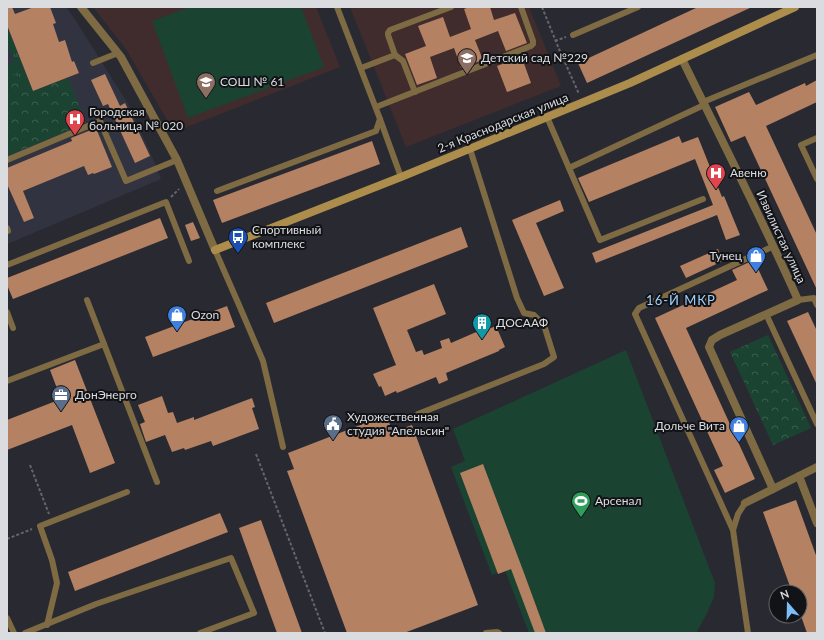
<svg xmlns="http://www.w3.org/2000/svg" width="824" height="640" font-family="Lato,sans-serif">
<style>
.built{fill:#313440}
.education{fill:#402c2c}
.grass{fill:url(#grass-tufts)}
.forest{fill:url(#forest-crowns)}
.pitch{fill:#1b4332}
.building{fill:#b48162}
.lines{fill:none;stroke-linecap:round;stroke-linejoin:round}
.path{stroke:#65666c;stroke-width:2;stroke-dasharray:3 2;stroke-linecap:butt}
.lane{stroke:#7e6a43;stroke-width:6}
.street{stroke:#7e6a43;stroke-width:8}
.secondary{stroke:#ad8d4c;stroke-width:8}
.labels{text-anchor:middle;stroke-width:4;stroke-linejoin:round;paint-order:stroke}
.poi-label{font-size:12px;fill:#dbdce0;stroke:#121316;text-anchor:start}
.street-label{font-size:12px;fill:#dbdce0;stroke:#121316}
.neighbourhood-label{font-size:13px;letter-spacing:1px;fill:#9fd0fc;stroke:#121316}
</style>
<defs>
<pattern id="grass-tufts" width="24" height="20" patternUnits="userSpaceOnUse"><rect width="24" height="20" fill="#1b4332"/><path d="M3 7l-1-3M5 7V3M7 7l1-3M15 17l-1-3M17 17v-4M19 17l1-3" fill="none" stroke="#3c5e4f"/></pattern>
<pattern id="forest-crowns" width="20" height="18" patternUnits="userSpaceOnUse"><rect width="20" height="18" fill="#1b4332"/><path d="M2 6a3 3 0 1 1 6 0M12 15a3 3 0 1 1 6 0" fill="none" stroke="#3c5e4f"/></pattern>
</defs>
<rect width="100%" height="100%" fill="#292a31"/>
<path class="built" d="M 7,7 L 66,7 L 76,21 L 128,104 L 157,168 L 161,179 L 7,244 Z"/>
<g class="education">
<path d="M 93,7 L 316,7 L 340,67 L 174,132 L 126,49 Z"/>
<path d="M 350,7 L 529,7 L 561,86 L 406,147 Z"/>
</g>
<path class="grass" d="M 7,25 L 29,83 L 14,75 L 8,77 L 7,79 L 7,66 L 13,62 C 13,56 13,52 7,50 Z"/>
<g class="forest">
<path d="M 10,75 C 17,75 27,79 30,84 C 31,86 32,89 33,91 L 68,78 L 86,123 L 7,156 L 7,79 Z"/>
<path d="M 768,335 L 811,428 L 773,445 L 730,352 Z"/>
</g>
<g class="pitch">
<path d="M 190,7 L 301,7 L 324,67 L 188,118 L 152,21 Z"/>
<path d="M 626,350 L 715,583 L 714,597 L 706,615 L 696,633 L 529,633 L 505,570 L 492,575 L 451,467 L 465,461 L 453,429 Z"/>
</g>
<g class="building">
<path d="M 7,7 L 12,7 L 15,14 L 34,7 L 50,7 L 56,23 L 53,24 L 59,42 L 65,40 L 72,62 L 74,61 L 79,73 L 33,91 L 7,25 Z"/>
<path d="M 469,7 L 490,7 L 494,20 L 515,13 L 527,43 L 506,51 L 498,31 L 475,40 L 483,60 L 461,68 L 454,48 L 430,57 L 437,78 L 417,85 L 405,54 L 426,46 L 418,26 L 443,17 L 450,37 L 471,29 L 464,9 Z"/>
<path d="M 698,7 L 752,7 L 587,83 L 578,63 Z"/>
<path d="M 521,55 L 531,83 L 507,92 L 497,66 L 510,61 L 509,59 Z"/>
<path d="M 105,74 L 120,106 L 125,103 L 150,156 L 135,163 L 108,104 L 103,106 L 91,80 Z"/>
<path d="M 817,80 L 817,102 L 766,126 L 817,235 L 817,290 L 745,136 L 731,142 L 715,107 L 749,92 L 756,105 L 805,83 L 806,86 Z"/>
<path d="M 96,128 L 112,167 L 94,174 L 93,173 L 88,175 L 84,166 L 23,191 L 34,218 L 24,222 L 7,184 L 7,168 L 72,141 L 71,138 Z"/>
<path d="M 679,136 L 682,143 L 698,137 L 722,197 L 724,196 L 740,235 L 726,240 L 717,215 L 596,263 L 592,253 L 713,205 L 695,159 L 589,202 L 578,178 Z"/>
<path d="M 372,141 L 380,164 L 222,223 L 213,200 Z"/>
<path d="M 560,200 L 564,211 L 536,223 L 564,288 L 544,296 L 512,220 Z"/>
<path d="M 160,218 L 168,238 L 13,299 L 7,285 L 7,278 Z"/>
<path d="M 193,222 L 200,238 L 191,241 L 185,225 Z"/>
<path d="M 461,227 L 468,247 L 274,323 L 266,303 Z"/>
<path d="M 718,249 L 723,261 L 686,278 L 680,266 Z"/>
<path d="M 754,260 L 768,290 L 686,328 L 755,479 L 725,493 L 714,470 L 723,466 L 655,318 L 737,280 L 732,270 Z"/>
<path d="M 434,284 L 446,314 L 407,330 L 416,352 L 422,350 L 424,355 L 442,348 L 440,341 L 449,338 L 451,343 L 490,326 L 491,328 L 496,326 L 505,347 L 499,350 L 499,351 L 446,373 L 448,380 L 439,384 L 436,377 L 397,393 L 396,391 L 385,396 L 381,386 L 379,387 L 373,374 L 396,365 L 373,308 Z"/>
<path d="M 227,306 L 235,327 L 153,357 L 145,337 Z"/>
<path d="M 808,312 L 817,331 L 817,385 L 787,321 Z"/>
<path d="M 75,360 L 115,463 L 90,473 L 72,425 L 7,450 L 7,420 L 61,399 L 50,370 Z"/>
<path d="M 162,396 L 168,413 L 173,412 L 177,423 L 194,417 L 194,420 L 252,398 L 255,407 L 252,408 L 259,429 L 213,446 L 211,441 L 185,450 L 184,448 L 172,452 L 165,435 L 146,442 L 140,424 L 145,422 L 138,405 Z"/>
<path d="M 386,415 L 393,432 L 412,425 L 478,605 L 404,633 L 347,633 L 287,471 L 294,469 L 288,453 Z"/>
<path d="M 483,464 L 524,573 L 546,633 L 535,633 L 511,569 L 498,574 L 460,473 Z"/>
<path d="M 796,500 L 817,558 L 817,633 L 807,633 L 800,613 L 800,592 L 792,592 L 763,512 Z"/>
<path d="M 220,513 L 228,532 L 75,591 L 68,572 Z"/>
<path d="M 261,520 L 302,633 L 277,633 L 239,528 Z"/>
</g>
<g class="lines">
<g class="path">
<path d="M 542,7 L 559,49 L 579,94"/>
<path d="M 555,41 L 566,37"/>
<path d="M 171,197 L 179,189"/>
<path d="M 256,454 L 325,633"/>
<path d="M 30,465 L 49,514"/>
<path d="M 7,539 L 32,529"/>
</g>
<g class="lane">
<path d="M 337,7 L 380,119 L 401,177"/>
<path d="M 573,35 L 638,7"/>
<path d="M 395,55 L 403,61 L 415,92"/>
<path d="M 93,63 L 118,53"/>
<path d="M 361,68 L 395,55 L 388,35 L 388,33 L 390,30 L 451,7"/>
<path d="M 703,102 L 817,55"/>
<path d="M 376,107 L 531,46 L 533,44 L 533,41 L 521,7"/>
<path d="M 547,117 L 569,168 L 704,105"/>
<path d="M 817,138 L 801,145 L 817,179"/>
<path d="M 7,160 L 100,121 L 126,181 L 177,160"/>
<path d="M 569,168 L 600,240 L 703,199"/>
<path d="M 217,191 L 376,131 L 380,119"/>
<path d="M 7,228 L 8,231"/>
<path d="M 215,250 L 239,305 L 263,361 L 283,447"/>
<path d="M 7,265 L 166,202 L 189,261"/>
<path d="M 798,300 L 814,298 L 817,305"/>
<path d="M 7,312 L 13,328"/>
<path d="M 766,314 L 817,424"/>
<path d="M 104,344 L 157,482"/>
<path d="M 7,381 L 104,344 L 87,300"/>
<path d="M 418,414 L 544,364 L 554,357 L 544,325 L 534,315 L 524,313 L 517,298 L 470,149"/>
<path d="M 745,503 L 738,514 L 733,530 L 748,633"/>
<path d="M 733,530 L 635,314 L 639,308 L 774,246"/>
<path d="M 7,618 L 14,633"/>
<path d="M 47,625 L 57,583 L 52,560 L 40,526 L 127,492"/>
<path d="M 25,633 L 96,604 L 231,558 L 254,613 L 200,633"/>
<path d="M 486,633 L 497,632 L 499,633"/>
</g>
<g class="street">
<path d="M 81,7 L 121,57 L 177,160 L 215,250"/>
<path d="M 682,59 C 721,139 762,219 798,300 L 720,335 L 712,340 L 709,347 L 773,489 L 799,476 L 817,523"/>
<path d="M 799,476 L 817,467"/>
<path d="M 745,503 L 773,489"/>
</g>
<path class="secondary" d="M 215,250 L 401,177 L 630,83 L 795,7"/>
</g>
<defs>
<g id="school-pin" transform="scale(1)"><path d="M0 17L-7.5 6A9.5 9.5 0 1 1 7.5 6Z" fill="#8d6e63" stroke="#121316"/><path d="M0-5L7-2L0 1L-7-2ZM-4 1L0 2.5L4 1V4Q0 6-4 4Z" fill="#fff"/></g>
<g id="hospital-pin" transform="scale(1)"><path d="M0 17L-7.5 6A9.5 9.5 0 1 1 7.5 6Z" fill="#e0444e" stroke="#121316"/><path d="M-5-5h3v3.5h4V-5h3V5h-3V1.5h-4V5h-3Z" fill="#fff"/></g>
<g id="bus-pin" transform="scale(1)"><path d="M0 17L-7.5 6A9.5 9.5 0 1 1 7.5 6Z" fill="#1a4fb4" stroke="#121316"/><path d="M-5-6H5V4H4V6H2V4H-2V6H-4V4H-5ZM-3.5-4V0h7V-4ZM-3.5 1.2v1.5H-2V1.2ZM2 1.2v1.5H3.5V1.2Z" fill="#fff"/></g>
<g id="shop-pin" transform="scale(1)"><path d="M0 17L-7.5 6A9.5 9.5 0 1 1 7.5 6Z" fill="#3f7fe0" stroke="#121316"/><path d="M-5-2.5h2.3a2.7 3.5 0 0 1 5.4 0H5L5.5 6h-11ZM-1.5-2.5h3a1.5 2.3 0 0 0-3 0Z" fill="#fff"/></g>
<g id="building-pin" transform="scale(1)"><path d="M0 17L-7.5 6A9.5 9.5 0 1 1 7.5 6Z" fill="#0f9aa8" stroke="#121316"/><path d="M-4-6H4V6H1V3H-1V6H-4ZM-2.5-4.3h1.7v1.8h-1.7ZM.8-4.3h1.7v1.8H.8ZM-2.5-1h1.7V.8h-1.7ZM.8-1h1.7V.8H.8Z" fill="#fff"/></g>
<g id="office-pin" transform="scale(1)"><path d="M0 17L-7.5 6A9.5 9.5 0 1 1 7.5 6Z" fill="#5c6f8a" stroke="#121316"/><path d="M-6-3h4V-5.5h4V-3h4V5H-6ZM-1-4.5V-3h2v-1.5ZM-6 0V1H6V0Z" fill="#fff"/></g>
<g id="civic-pin" transform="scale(1)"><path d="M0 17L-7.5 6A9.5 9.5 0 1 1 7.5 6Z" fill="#5c6f8a" stroke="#121316"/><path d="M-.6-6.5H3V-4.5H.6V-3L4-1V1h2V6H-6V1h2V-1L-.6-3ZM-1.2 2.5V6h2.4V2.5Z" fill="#fff"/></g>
<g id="stadium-pin" transform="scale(1)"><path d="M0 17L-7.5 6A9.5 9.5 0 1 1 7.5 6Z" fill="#2e9e5b" stroke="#121316"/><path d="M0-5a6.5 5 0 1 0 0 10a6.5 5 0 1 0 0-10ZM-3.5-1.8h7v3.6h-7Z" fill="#fff"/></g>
</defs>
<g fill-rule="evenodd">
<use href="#school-pin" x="467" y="58"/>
<use href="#school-pin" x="206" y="82"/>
<use href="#hospital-pin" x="75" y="119"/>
<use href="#hospital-pin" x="716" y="173"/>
<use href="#bus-pin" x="238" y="237"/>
<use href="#shop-pin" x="756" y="256"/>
<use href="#shop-pin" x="177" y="315"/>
<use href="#building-pin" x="482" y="323"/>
<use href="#office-pin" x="61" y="395"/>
<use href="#civic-pin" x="333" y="424"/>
<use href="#shop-pin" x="739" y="426"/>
<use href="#stadium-pin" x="581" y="501"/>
</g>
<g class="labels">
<g class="poi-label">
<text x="481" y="62">Детский сад №229</text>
<text x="220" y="86">СОШ № 61</text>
<text x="89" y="116">Городская<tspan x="89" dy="14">больница № 020</tspan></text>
<text x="730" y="177">Авеню</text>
<text x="252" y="234">Спортивный<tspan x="252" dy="14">комплекс</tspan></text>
<text x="742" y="260" text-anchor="end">Тунец</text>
<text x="191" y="319">Ozon</text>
<text x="496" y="327">ДОСААФ</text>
<text x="75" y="399">ДонЭнерго</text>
<text x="347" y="421">Художественная<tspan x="347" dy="14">студия "Апельсин"</tspan></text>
<text x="725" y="430" text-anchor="end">Дольче Вита</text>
<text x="595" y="505">Арсенал</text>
</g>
<g class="street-label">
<text transform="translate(503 123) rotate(-22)" y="4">2-я Краснодарская улица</text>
<text transform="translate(781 237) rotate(65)" y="4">Извилистая улица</text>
</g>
<g class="neighbourhood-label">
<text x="681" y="305">16-Й МКР</text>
</g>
</g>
<rect width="824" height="640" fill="none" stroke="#dbdce0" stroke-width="16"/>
<g transform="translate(788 604) rotate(340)"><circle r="19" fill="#121316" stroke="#626367"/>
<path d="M0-3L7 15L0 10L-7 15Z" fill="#7bbef8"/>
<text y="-6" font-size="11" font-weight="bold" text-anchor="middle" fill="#dbdce0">N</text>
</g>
</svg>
